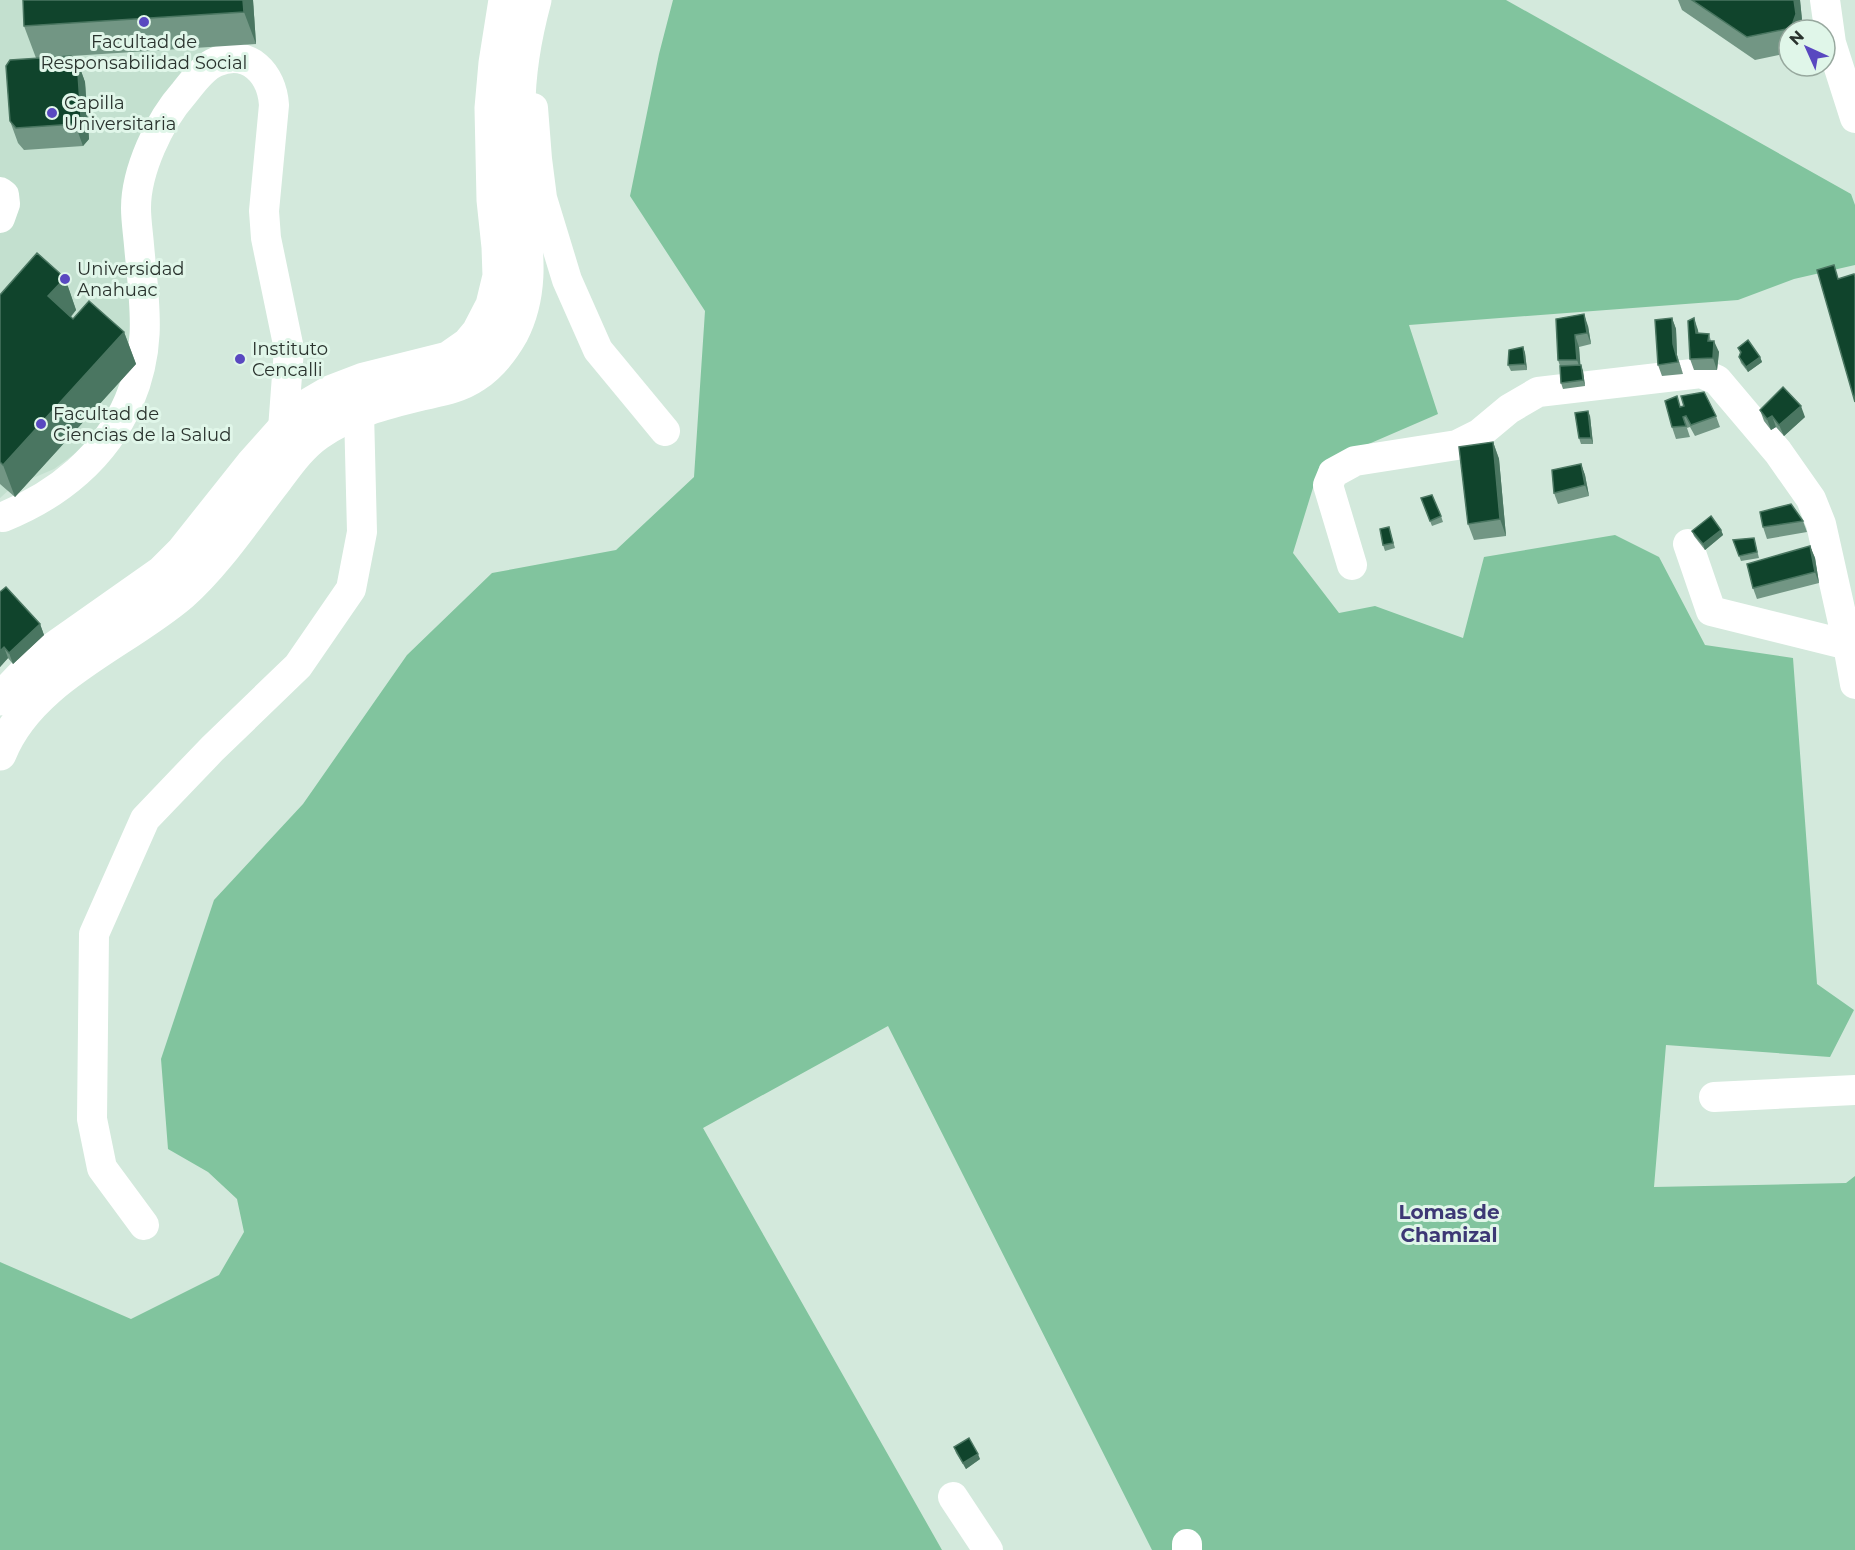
<svg xmlns="http://www.w3.org/2000/svg" width="1855" height="1550" font-family="Montserrat,sans-serif">
<style>
.built{fill:#c3e0cf}
.green{fill:#81c49e}
.lines{fill:none;stroke-linecap:round;stroke-linejoin:round}
.minor{stroke:#fff;stroke-width:30}
.major{stroke:#fff;stroke-width:33}
.wall{fill:#729684}
.shaded-wall{fill:#4a7661}
.building{fill:#10442c;stroke:#4a7661;stroke-width:1.5}
.poi-dot{fill:#5948c0;stroke:#e0f6e9;stroke-width:2}
.labels{text-anchor:middle;stroke-width:6;stroke-linejoin:round;paint-order:stroke}
.poi-label{font-size:18px;fill:#2a332e;stroke:#e0f6e9;text-anchor:start}
.neighbourhood-label{font-size:20px;font-weight:bold;fill:#3d3875;stroke:#e0f6e9}
</style>
<rect width="100%" height="100%" fill="#d3e9dc"/>
<path class="built" d="M 0,0 L 253,0 L 256,44 L 212,47 L 192,68 L 150,132 L 132,352 L 121,391 L 89,440 L 73,455 L 54,469 L 12,487 L 0,498 Z"/>
<path class="green" d="M 673,0 L 1506,0 L 1851,194 L 1855,205 L 1855,265 L 1794,279 L 1738,300 L 1409,325 L 1438,414 L 1320,465 L 1293,553 L 1339,613 L 1375,606 L 1463,638 L 1484,557 L 1615,535 L 1659,557 L 1705,645 L 1793,658 L 1817,984 L 1854,1010 L 1830,1057 L 1666,1045 L 1654,1187 L 1846,1183 L 1855,1176 L 1855,1550 L 1152,1550 L 888,1026 L 703,1128 L 942,1550 L 0,1550 L 0,1262 L 131,1319 L 219,1275 L 244,1232 L 237,1199 L 208,1172 L 168,1149 L 161,1059 L 214,900 L 303,804 L 407,655 L 492,573 L 616,550 L 694,477 L 705,311 L 630,196 L 659,54 Z"/>
<g class="lines">
<g class="minor">
<path d="M 1825,0 L 1831,43 L 1855,118"/>
<path d="M 533,108 L 537,159 L 542,198 L 567,280 L 598,350 L 665,431"/>
<path d="M 0,192 L 4,195 L 5,204 L 0,218"/>
<path d="M 3,517 C 58,495 105,457 129,401 C 153,345 144,302 139,245 C 138,233 136,220 136,208 C 136,171 159,121 184,93 C 193,82 203,67 216,62 C 249,48 272,74 274,105 L 264,211 L 266,238 L 289,349 L 283,429 L 294,437"/>
<path d="M 1688,544 L 1711,611 L 1848,645"/>
<path d="M 1352,565 L 1328,485 L 1333,473 L 1355,461 L 1457,445 L 1479,434 L 1509,409 L 1538,392 L 1701,373 L 1717,380 L 1778,452 L 1811,499 L 1821,524 L 1848,645 L 1855,684"/>
<path d="M 1714,1097 L 1855,1090"/>
<path d="M 144,1225 L 102,1168 L 92,1119 L 94,934 L 145,819 L 212,749 L 298,666 L 351,589 L 362,532 L 359,412 L 350,392"/>
<path d="M 953,1497 L 988,1550"/>
<path d="M 1187,1544 L 1187,1550"/>
</g>
<g class="major">
<path d="M 0,699 L 37,660 L 162,572 L 182,552 L 252,464 L 301,409 L 330,392 L 364,379 L 448,358 L 468,344 L 478,332 L 492,305 L 499,276 L 498,247 L 493,200 L 491,108 L 495,63 L 505,0"/>
<path d="M 0,754 C 30,678 124,644 182,594 C 217,563 248,516 277,479 C 289,463 301,446 318,434 C 349,412 385,403 422,394 C 440,390 459,387 475,376 C 490,366 503,350 512,334 C 535,290 526,245 522,198 C 520,171 519,144 519,117 C 518,78 525,37 535,0"/>
</g>
</g>
<g class="wall">
<path d="M 23,0 L 253,0 L 256,44 L 71,56 L 77,60 L 85,82 L 89,139 L 83,146 L 24,150 L 18,143 L 10,121 L 36,58 L 24,26 Z"/>
<path d="M 1678,0 L 1800,0 L 1803,30 L 1789,30 L 1789,53 L 1755,60 L 1682,10 Z"/>
<path d="M 65,278 L 76,310 L 71,317 L 73,319 L 124,332 L 136,364 L 15,497 L 0,484 L 0,295 Z"/>
<path d="M 1672,318 L 1676,329 L 1677,355 L 1683,374 L 1662,376 L 1658,365 Z"/>
<path d="M 1556,319 L 1588,326 L 1591,344 L 1579,347 L 1580,365 L 1583,371 L 1585,386 L 1563,389 L 1561,383 L 1560,366 L 1558,360 Z"/>
<path d="M 1698,330 L 1698,333 L 1709,334 L 1711,341 L 1719,352 L 1717,370 L 1694,370 L 1690,359 Z"/>
<path d="M 1523,347 L 1525,353 L 1527,370 L 1511,371 L 1508,365 Z"/>
<path d="M 1738,348 L 1760,357 L 1762,362 L 1748,372 L 1741,363 L 1739,357 L 1740,353 Z"/>
<path d="M 1680,407 L 1716,416 L 1720,427 L 1695,436 L 1690,427 L 1687,428 L 1690,437 L 1676,439 L 1672,427 Z"/>
<path d="M 1760,410 L 1805,417 L 1784,436 L 1776,427 L 1771,430 L 1764,421 Z"/>
<path d="M 1590,416 L 1593,444 L 1581,444 L 1579,438 Z"/>
<path d="M 1493,442 L 1499,459 L 1506,536 L 1474,540 L 1468,524 Z"/>
<path d="M 1581,464 L 1585,475 L 1589,496 L 1558,504 L 1554,493 Z"/>
<path d="M 1421,498 L 1441,516 L 1443,522 L 1432,526 Z"/>
<path d="M 1803,521 L 1807,532 L 1767,539 L 1763,527 Z"/>
<path d="M 1389,527 L 1395,548 L 1385,551 L 1383,545 Z"/>
<path d="M 1721,530 L 1723,535 L 1705,550 L 1694,536 L 1692,531 Z"/>
<path d="M 1754,538 L 1759,558 L 1741,561 L 1733,540 Z"/>
<path d="M 1810,546 L 1815,558 L 1819,583 L 1757,599 L 1753,588 Z"/>
<path d="M 0,592 L 40,624 L 44,635 L 13,664 L 8,658 L 0,667 Z"/>
<path d="M 954,1447 L 980,1459 L 966,1469 L 956,1453 Z"/>
</g>
<g class="shaded-wall">
<path d="M 243,0 L 253,0 L 256,44 L 244,12 Z"/>
<path d="M 1794,0 L 1800,0 L 1803,30 L 1791,30 L 1791,28 Z"/>
<path d="M 77,60 L 85,82 L 89,139 L 83,146 L 75,124 Z"/>
<path d="M 65,278 L 76,310 L 60,329 L 48,296 Z"/>
<path d="M 1584,314 L 1588,326 L 1591,344 L 1587,333 Z"/>
<path d="M 1672,318 L 1676,329 L 1677,355 L 1683,374 L 1673,344 Z"/>
<path d="M 1694,318 L 1698,330 L 1700,344 L 1696,333 Z"/>
<path d="M 124,332 L 136,364 L 15,497 L 3,465 Z"/>
<path d="M 1575,335 L 1579,347 L 1581,371 L 1577,360 Z"/>
<path d="M 1714,341 L 1719,352 L 1717,370 L 1713,358 Z"/>
<path d="M 1523,347 L 1525,353 L 1527,370 L 1525,364 Z"/>
<path d="M 1760,357 L 1762,362 L 1748,372 L 1746,367 Z"/>
<path d="M 1581,365 L 1583,371 L 1585,386 L 1583,380 Z"/>
<path d="M 1801,406 L 1805,417 L 1784,436 L 1779,425 Z"/>
<path d="M 1588,411 L 1590,416 L 1593,444 L 1591,438 Z"/>
<path d="M 1772,416 L 1776,427 L 1771,430 L 1767,419 Z"/>
<path d="M 1493,442 L 1499,459 L 1506,536 L 1500,519 Z"/>
<path d="M 1581,464 L 1585,475 L 1589,496 L 1585,485 Z"/>
<path d="M 1721,530 L 1723,535 L 1705,550 L 1703,544 Z"/>
<path d="M 1810,546 L 1815,558 L 1819,583 L 1815,572 Z"/>
<path d="M 40,624 L 44,635 L 13,664 L 9,653 Z"/>
<path d="M 4,647 L 8,658 L 0,667 L 0,651 Z"/>
<path d="M 978,1454 L 980,1459 L 966,1469 L 963,1463 Z"/>
</g>
<g class="building">
<path d="M 23,0 L 243,0 L 244,12 L 24,26 Z"/>
<path d="M 1692,0 L 1794,0 L 1796,14 L 1791,28 L 1747,37 Z"/>
<path d="M 71,56 L 77,60 L 81,117 L 75,124 L 16,128 L 10,121 L 6,66 L 10,60 Z"/>
<path d="M 37,253 L 65,278 L 48,296 L 73,319 L 89,301 L 124,332 L 3,465 L 0,462 L 0,295 Z"/>
<path d="M 1834,265 L 1838,279 L 1854,274 L 1855,277 L 1855,402 L 1817,270 Z"/>
<path d="M 1584,314 L 1587,333 L 1575,335 L 1577,360 L 1558,360 L 1556,319 Z"/>
<path d="M 1672,318 L 1673,344 L 1678,362 L 1658,365 L 1655,320 Z"/>
<path d="M 1694,318 L 1696,333 L 1709,334 L 1708,341 L 1714,341 L 1713,358 L 1690,359 L 1688,321 Z"/>
<path d="M 1748,340 L 1760,357 L 1746,367 L 1739,357 L 1741,352 L 1738,348 Z"/>
<path d="M 1523,347 L 1525,364 L 1508,365 L 1509,350 Z"/>
<path d="M 1581,365 L 1583,380 L 1561,383 L 1560,366 Z"/>
<path d="M 1783,387 L 1801,406 L 1779,425 L 1772,416 L 1767,419 L 1760,410 Z"/>
<path d="M 1704,392 L 1716,416 L 1691,425 L 1686,416 L 1683,417 L 1686,426 L 1672,427 L 1665,401 L 1677,396 L 1680,407 L 1684,406 L 1681,396 Z"/>
<path d="M 1588,411 L 1591,438 L 1579,438 L 1575,413 Z"/>
<path d="M 1493,442 L 1500,519 L 1468,524 L 1459,447 Z"/>
<path d="M 1581,464 L 1585,485 L 1554,493 L 1552,470 Z"/>
<path d="M 1432,495 L 1441,516 L 1430,521 L 1421,498 Z"/>
<path d="M 1791,504 L 1803,521 L 1763,527 L 1760,512 Z"/>
<path d="M 1711,516 L 1721,530 L 1703,544 L 1692,531 Z"/>
<path d="M 1389,527 L 1393,543 L 1383,545 L 1380,529 Z"/>
<path d="M 1754,538 L 1757,552 L 1739,556 L 1733,540 Z"/>
<path d="M 1810,546 L 1815,572 L 1753,588 L 1747,564 Z"/>
<path d="M 6,587 L 40,624 L 9,653 L 4,647 L 0,651 L 0,592 Z"/>
<path d="M 969,1438 L 978,1454 L 963,1463 L 954,1447 Z"/>
</g>
<g class="poi-dot">
<circle cx="144" cy="22" r="6"/>
<circle cx="52" cy="113" r="6"/>
<circle cx="65" cy="279" r="6"/>
<circle cx="240" cy="359" r="6"/>
<circle cx="41" cy="424" r="6"/>
</g>
<g class="labels">
<g class="poi-label">
<text x="144" y="48" text-anchor="middle">Facultad de<tspan x="144" dy="21">Responsabilidad Social</tspan></text>
<text x="64" y="109">Capilla<tspan x="64" dy="21">Universitaria</tspan></text>
<text x="77" y="275">Universidad<tspan x="77" dy="21">Anahuac</tspan></text>
<text x="252" y="355">Instituto<tspan x="252" dy="21">Cencalli</tspan></text>
<text x="53" y="420">Facultad de<tspan x="53" dy="21">Ciencias de la Salud</tspan></text>
</g>
<g class="neighbourhood-label">
<text x="1449" y="1219">Lomas de<tspan x="1449" dy="23">Chamizal</tspan></text>
</g>
</g>
<g transform="translate(1807 48) rotate(315)"><circle r="28" fill="#e0f6e9" stroke="#97a89e" stroke-width="1.5"/>
<path d="M0-4.5L10 22L0 15L-10 22Z" fill="#5948c0"/>
<text y="-9" font-size="16" font-weight="bold" text-anchor="middle" fill="#2a332e">N</text>
</g>
</svg>
